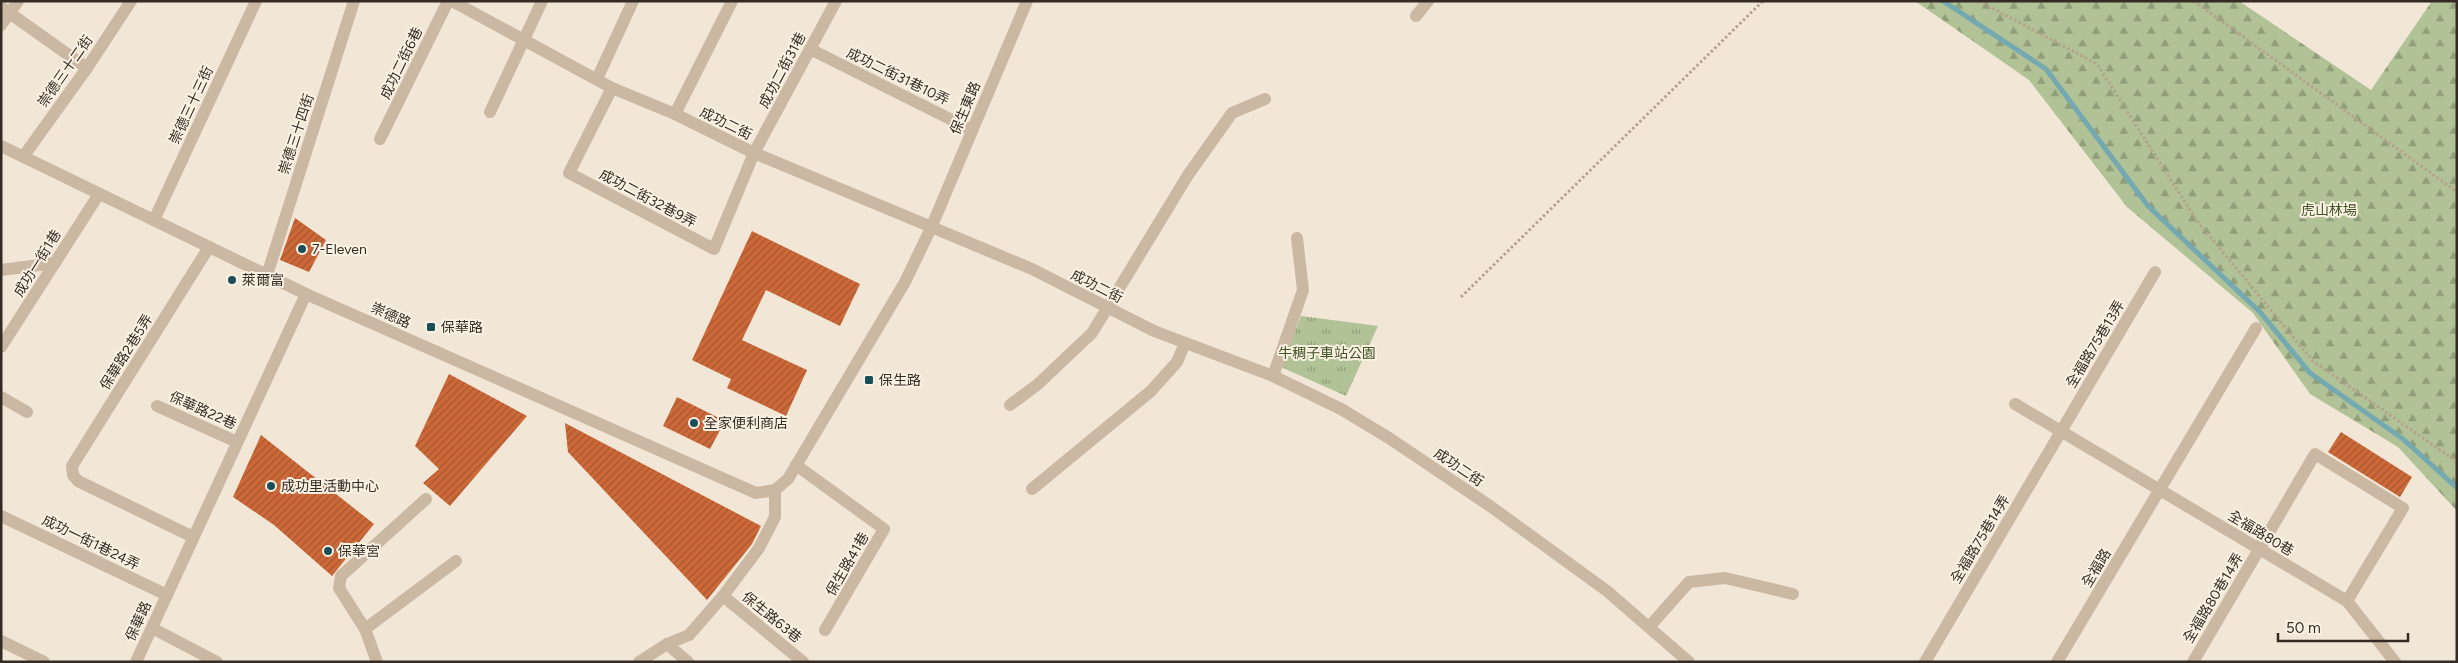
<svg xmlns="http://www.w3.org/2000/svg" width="2458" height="663" font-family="Figtree,'Noto Sans TC',sans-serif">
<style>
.forest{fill:url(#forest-firs)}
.park{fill:url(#park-tufts)}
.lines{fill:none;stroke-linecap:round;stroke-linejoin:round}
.stream{stroke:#74a9b1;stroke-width:5}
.building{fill:url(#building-hatch)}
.path{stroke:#b6a28c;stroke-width:3;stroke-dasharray:2.5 2.5;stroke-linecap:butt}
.minor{stroke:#cbb8a2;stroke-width:12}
.poi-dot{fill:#184f58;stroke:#faf1e3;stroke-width:2}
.labels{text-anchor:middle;stroke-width:4;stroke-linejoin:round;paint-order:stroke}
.street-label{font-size:14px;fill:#352b25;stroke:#faf1e3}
.park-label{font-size:14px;fill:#405427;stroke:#faf1e3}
.poi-label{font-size:14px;fill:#352b25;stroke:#faf1e3;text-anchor:start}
</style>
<defs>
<pattern id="forest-firs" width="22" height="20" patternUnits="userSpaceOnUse" patternTransform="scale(1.25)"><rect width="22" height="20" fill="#b0c296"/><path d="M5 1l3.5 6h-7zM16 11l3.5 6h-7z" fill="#909e7a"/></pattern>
<pattern id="park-tufts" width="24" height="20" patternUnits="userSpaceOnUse" patternTransform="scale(1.25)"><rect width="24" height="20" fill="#b0c296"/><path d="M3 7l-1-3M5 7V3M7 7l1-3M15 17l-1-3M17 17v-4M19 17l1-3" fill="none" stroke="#909e7a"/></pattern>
<pattern id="building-hatch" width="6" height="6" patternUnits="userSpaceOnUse" patternTransform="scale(1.25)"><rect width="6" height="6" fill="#cd6939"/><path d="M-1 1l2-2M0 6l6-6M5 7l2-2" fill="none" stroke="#a75730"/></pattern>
</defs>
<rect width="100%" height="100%" fill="#f2e7d7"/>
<path class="forest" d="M 1915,1 L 2239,1 L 2371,90 L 2432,1 L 2457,1 L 2457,511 L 2398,447 L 2310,394 L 2253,313 L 2127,207 L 2029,80 Z"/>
<path class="park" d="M 1301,316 L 1378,326 L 1346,396 L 1281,367 Z"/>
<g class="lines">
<path class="stream" d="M 1943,1 L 2046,69 L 2148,206 L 2260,312 L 2310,373 L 2403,439 L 2457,488"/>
</g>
<g class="building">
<path d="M 295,218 L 326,240 L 309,272 L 280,260 Z"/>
<path d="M 752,231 L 860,284 L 840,326 L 766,290 L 742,340 L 807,370 L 786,416 L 727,388 L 731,379 L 692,360 Z"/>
<path d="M 449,374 L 527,416 L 450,506 L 423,483 L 439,469 L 415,446 Z"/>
<path d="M 677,397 L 725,421 L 710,449 L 663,426 Z"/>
<path d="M 565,423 L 761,526 L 752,544 L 707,600 L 568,452 Z"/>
<path d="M 2341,432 L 2412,477 L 2400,497 L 2328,452 Z"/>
<path d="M 261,435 L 374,524 L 332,576 L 274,525 L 233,497 Z"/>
</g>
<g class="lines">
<g class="path">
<path d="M 1979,1 L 2097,64 L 2197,221 L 2313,361 L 2457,462"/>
<path d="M 2194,1 L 2457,192"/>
<path d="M 1461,297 L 1763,1"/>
</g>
<g class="minor">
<path d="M 452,1 L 612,88 L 675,114 L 754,153 L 1032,269 L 1154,331 L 1273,376 L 1341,409 L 1389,438 L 1490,506 L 1607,591 L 1689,662"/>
<path d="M 1,7 L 87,68"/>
<path d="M 1416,16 L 1428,1"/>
<path d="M 1,25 L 18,1"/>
<path d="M 810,49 L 972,130"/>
<path d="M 597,79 L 633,1"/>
<path d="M 612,88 L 569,173 L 714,249 L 754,153 L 836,1"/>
<path d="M 490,112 L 542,1"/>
<path d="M 675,114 L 732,1"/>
<path d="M 380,139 L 448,1"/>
<path d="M 1,146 L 306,294 L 756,493 L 775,490"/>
<path d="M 23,157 L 87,68 L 131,1"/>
<path d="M 154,220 L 256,1"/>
<path d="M 1,270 L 55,263"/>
<path d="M 267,275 L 354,1"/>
<path d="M 1,347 L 99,194"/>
<path d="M 1273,376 L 1303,290 L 1297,238"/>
<path d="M 1,397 L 27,412"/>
<path d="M 2015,404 L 2347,601 L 2395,662"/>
<path d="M 1010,405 L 1037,385 L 1092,333 L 1188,175 L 1232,113 L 1265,99"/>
<path d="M 157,406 L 237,442"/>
<path d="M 796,465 L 884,529 L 825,630"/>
<path d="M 1032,489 L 1151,391 L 1177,362 L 1185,343"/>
<path d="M 775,490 L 788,479 L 905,282 L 931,228 L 1027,1"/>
<path d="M 1,516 L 167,595"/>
<path d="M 193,537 L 78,481 L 73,475 L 72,466 L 209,247"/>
<path d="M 723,596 L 803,662"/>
<path d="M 1649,627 L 1689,582 L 1725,578 L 1793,594"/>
<path d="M 152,628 L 217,662"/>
<path d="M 365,629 L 456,561"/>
<path d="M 1,641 L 44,662"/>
<path d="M 667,644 L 688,662"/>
<path d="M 136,662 L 306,294"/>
<path d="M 377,662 L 365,629 L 339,588 L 341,576 L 426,499"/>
<path d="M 639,662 L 667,644 L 689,635 L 723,596 L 759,548 L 775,517 L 775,490"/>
<path d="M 1925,662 L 2155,272"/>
<path d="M 2057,662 L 2256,328"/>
<path d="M 2193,662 L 2315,454 L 2403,508 L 2347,601"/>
</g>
</g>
<g class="poi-dot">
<circle cx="302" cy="249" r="5"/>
<circle cx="232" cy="280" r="5"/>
<rect x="426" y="322" width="10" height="10" rx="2.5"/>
<rect x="864" y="375" width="10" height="10" rx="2.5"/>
<circle cx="694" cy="423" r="5"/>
<circle cx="271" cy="486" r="5"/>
<circle cx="328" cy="551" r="5"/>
</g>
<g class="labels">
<g class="street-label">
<text transform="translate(401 63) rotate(-64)" y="5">成功二街6巷</text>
<text transform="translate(782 70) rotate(-62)" y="5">成功二街31巷</text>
<text transform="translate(65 71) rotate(-55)" y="5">崇德三十二街</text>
<text transform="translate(898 76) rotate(26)" y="5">成功二街31巷10弄</text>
<text transform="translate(191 105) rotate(-65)" y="5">崇德三十三街</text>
<text transform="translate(965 108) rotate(-67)" y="5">保生東路</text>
<text transform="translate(726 123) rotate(26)" y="5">成功二街</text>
<text transform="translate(296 134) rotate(-72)" y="5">崇德三十四街</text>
<text transform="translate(648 198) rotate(28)" y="5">成功二街32巷9弄</text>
<text transform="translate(37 263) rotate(-58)" y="5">成功一街1巷</text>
<text transform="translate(1097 286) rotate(27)" y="5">成功二街</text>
<text transform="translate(391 315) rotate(24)" y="5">崇德路</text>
<text transform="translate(2095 344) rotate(-59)" y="5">全福路75巷13弄</text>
<text transform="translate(126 352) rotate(-58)" y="5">保華路2巷5弄</text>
<text transform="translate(203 410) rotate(24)" y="5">保華路22巷</text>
<text transform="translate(1459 467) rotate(34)" y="5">成功二街</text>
<text transform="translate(2261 533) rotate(31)" y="5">全福路80巷</text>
<text transform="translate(1980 539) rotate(-59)" y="5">全福路75巷14弄</text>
<text transform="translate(91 542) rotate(26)" y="5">成功一街1巷24弄</text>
<text transform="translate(847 564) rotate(-60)" y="5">保生路41巷</text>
<text transform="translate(2096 568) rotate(-59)" y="5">全福路</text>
<text transform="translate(2213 598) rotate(-59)" y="5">全福路80巷14弄</text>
<text transform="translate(772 617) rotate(39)" y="5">保生路63巷</text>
<text transform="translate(138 621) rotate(-65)" y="5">保華路</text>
</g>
<g class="park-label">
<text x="2329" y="215">虎山林場</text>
<text x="1327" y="358">牛稠子車站公園</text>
</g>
<g class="poi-label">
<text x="312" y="254">7-Eleven</text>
<text x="242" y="285">萊爾富</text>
<text x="441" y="332">保華路</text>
<text x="879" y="385">保生路</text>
<text x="704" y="428">全家便利商店</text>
<text x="281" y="491">成功里活動中心</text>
<text x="338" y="556">保華宮</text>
</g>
</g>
<rect width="2458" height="663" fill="none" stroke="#352b25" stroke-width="5"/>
<path d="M2278 633v8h130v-8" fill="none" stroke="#352b25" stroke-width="2.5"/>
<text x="2286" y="633" font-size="15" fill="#352b25" stroke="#faf1e3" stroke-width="4" paint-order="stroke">50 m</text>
</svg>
